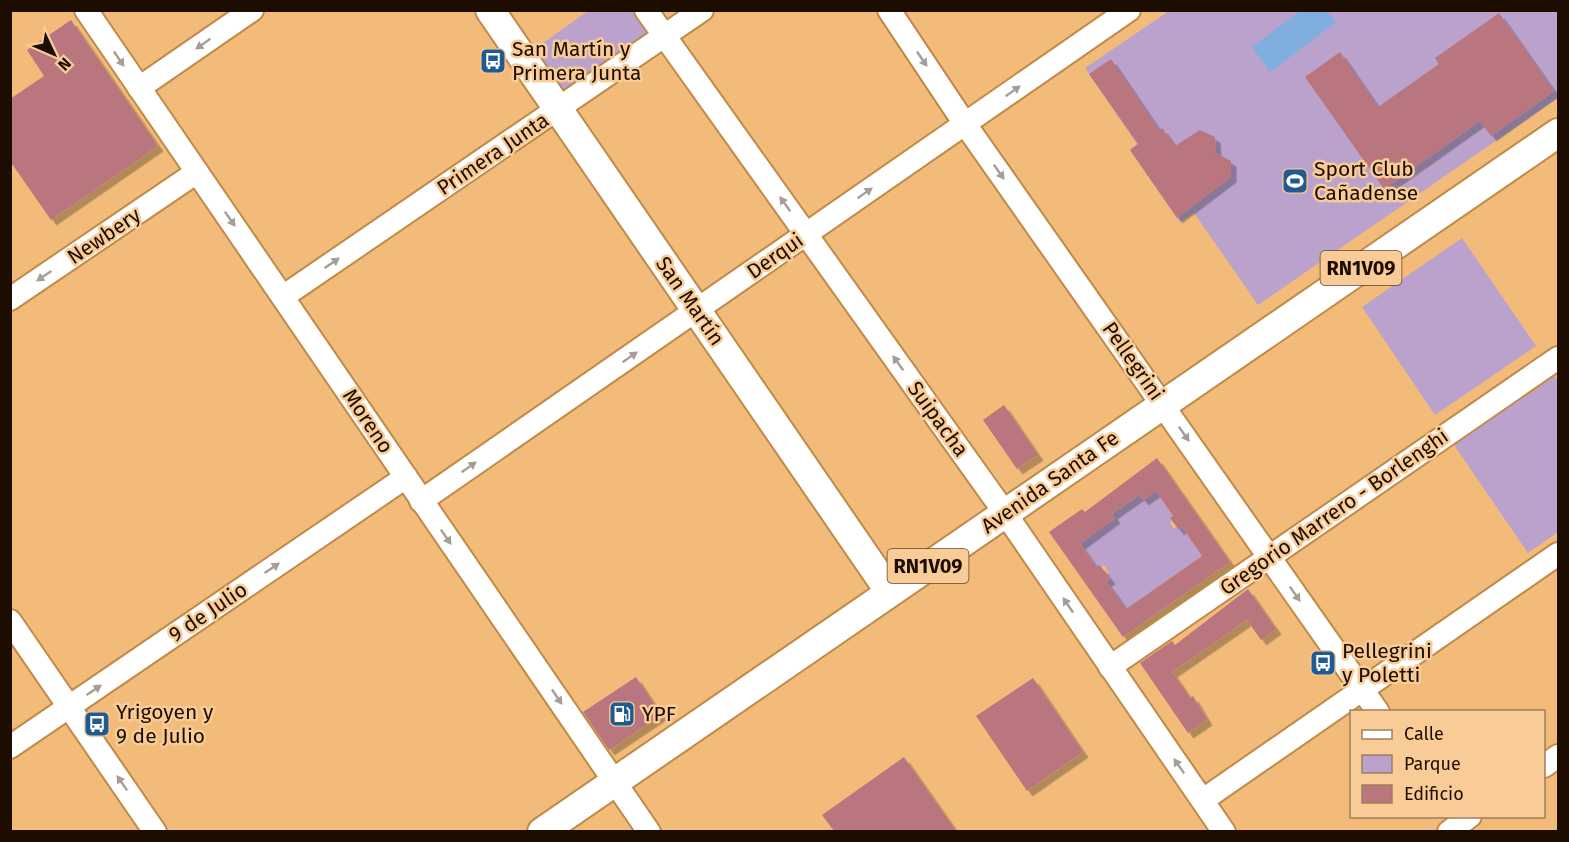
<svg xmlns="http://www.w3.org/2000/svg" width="1569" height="842" font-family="'Fira Sans',sans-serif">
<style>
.green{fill:#baa2cc}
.water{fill:#80aede}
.building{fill:#b9767f;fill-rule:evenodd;filter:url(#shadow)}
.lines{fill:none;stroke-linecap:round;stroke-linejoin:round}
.minor-casing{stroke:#bf8a48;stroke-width:26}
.major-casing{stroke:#bf8a48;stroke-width:32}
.minor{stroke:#fff;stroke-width:22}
.major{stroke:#fff;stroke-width:28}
.oneway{fill:#a49e99}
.labels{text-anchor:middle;stroke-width:5;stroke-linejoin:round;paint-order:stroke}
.shield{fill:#f8cb97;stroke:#5e462d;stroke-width:1.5}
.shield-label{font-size:20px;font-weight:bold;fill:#1c0d00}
.poi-label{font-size:21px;fill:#1c0d00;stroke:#f8cb97;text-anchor:start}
.street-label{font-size:21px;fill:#1c0d00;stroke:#f8cb97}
</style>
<defs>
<filter id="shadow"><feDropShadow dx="5.5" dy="5.5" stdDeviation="0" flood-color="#0004"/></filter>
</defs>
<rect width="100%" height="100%" fill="#f3bb79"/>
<g class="green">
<path d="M 588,11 L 646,11 L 665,36 L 558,109 L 522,58 Z"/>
<path d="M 1169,11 L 1558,11 L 1558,98 L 1258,305 L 1194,213 L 1180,222 L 1130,150 L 1137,144 L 1085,68 Z"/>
<path d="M 1462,238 L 1536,346 L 1435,415 L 1362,307 Z"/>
<path d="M 1555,376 L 1558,382 L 1558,532 L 1528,553 L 1454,445 Z"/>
<path d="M 1153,486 L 1173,516 L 1170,523 L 1173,528 L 1182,527 L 1202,556 L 1126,609 L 1106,581 L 1110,579 L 1107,575 L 1109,573 L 1105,566 L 1096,567 L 1078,540 L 1093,534 L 1108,518 L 1111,522 L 1115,519 L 1112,514 L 1139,495 L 1143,500 L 1148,496 Z"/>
</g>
<path class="water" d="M 1300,11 L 1327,11 L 1336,22 L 1270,72 L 1252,47 Z"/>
<g class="building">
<path d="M 1499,13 L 1554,91 L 1491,136 L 1480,121 L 1384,189 L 1305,77 L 1340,52 L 1378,107 L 1439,64 L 1435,58 Z"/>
<path d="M 71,20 L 158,146 L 51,220 L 10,161 L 10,99 L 44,76 L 27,50 Z"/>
<path d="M 1111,59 L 1159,130 L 1162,128 L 1175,146 L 1200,130 L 1215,137 L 1216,153 L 1231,161 L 1231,177 L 1177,218 L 1130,150 L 1138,144 L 1089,74 Z"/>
<path d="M 1004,405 L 1038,455 L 1017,469 L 983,420 Z"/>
<path d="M 1157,458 L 1230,562 L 1123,637 L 1049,532 L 1082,509 L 1085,512 ZM 1156,491 L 1173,516 L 1170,518 L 1179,530 L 1182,527 L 1202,556 L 1126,609 L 1106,581 L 1110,579 L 1102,568 L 1099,565 L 1096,567 L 1080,544 L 1115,518 L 1112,514 L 1139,495 L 1143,500 Z"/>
<path d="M 1248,589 L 1276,629 L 1261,640 L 1247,620 L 1172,672 L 1190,698 L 1193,696 L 1207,720 L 1188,733 L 1140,663 L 1172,641 L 1175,645 Z"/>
<path d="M 636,677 L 661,715 L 609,750 L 583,712 Z"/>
<path d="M 1033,678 L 1083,752 L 1027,791 L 976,716 Z"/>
<path d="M 904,757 L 956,831 L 834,831 L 822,815 Z"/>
</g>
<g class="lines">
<g class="minor-casing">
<g id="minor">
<path d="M 86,10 L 649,832"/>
<path d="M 646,10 L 1005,513 L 1224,832"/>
<path d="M 889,10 L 965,124 L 1378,712"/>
<path d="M 139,88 L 252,10"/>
<path d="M 284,296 L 702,10"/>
<path d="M 10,299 L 197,172"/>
<path d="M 421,501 L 1129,10"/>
<path d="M 10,621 L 155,832"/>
<path d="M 1110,667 L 1558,358"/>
<path d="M 10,747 L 406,477"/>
<path d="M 1544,766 L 1558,756"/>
<path d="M 1203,800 L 1558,554"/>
<path d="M 1449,832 L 1470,816"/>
</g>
</g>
<g class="major-casing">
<g id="major">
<path d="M 490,10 L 890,592"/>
<path d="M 542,832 L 1558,133"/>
</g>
</g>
<use href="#minor" class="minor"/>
<use href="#major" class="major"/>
</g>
<defs><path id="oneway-solid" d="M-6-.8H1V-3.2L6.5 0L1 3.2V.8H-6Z" transform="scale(1.5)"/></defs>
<g class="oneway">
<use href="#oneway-solid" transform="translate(203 44) rotate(145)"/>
<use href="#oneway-solid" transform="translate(119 59) rotate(56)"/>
<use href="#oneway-solid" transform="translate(922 59) rotate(56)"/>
<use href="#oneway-solid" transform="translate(1013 91) rotate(-35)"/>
<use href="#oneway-solid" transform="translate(999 172) rotate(55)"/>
<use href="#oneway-solid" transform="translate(865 193) rotate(-35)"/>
<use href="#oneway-solid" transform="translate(785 204) rotate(-126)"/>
<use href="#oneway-solid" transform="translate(230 219) rotate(55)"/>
<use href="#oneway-solid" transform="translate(332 263) rotate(-34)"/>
<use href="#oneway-solid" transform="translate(44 276) rotate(146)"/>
<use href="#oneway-solid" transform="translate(630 357) rotate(-35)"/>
<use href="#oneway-solid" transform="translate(898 363) rotate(-126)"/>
<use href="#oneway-solid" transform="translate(1184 434) rotate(55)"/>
<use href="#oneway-solid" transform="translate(469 467) rotate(-35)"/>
<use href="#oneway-solid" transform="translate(446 537) rotate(55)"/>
<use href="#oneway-solid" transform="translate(272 568) rotate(-34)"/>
<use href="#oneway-solid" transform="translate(1295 594) rotate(55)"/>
<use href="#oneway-solid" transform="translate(1068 605) rotate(-124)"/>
<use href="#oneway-solid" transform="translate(94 690) rotate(-34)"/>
<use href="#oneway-solid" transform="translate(557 697) rotate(56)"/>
<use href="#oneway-solid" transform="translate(1179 766) rotate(-125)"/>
<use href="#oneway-solid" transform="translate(122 783) rotate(-125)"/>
</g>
<defs>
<g id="bus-square" transform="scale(1.35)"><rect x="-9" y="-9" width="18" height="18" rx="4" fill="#205a91" stroke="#f8cb97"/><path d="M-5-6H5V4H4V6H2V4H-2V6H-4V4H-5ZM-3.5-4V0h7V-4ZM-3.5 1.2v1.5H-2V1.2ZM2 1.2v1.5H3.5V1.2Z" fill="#fff"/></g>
<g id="stadium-square" transform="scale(1.35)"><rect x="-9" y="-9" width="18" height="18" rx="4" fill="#205a91" stroke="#f8cb97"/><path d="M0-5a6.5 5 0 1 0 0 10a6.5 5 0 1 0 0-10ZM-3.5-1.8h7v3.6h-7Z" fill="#fff"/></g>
<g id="fuel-square" transform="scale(1.35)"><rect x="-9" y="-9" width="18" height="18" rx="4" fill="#205a91" stroke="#f8cb97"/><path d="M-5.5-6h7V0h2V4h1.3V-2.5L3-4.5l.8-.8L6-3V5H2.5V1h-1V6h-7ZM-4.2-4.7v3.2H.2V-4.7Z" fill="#fff"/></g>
</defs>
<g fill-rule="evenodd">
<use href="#bus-square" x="493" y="61"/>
<use href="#stadium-square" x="1295" y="181"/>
<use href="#bus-square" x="1323" y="663"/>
<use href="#fuel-square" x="622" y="714"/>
<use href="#bus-square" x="97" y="724"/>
</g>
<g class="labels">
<g class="shield">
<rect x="1320.5" y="251" width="81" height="34" rx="4.5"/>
<rect x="887.5" y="549" width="81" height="34" rx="4.5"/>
</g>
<g class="shield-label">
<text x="1361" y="275">RN1V09</text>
<text x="928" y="573">RN1V09</text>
</g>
<g class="poi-label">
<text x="512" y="56">San Martín y<tspan x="512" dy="24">Primera Junta</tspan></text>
<text x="1314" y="176">Sport Club<tspan x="1314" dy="24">Cañadense</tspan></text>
<text x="1342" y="658">Pellegrini<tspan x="1342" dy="24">y Poletti</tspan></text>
<text x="116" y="719">Yrigoyen y<tspan x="116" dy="24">9 de Julio</tspan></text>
<text x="642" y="721">YPF</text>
</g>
<g class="street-label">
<text transform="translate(493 154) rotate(-34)" y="7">Primera Junta</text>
<text transform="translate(104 236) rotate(-34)" y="7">Newbery</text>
<text transform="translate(775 256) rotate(-35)" y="7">Derqui</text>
<text transform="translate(690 301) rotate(55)" y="7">San Martín</text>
<text transform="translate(1133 361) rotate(55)" y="7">Pellegrini</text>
<text transform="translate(938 419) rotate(54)" y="7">Suipacha</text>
<text transform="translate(368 421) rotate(56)" y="7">Moreno</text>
<text transform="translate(1050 482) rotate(-35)" y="7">Avenida Santa Fe</text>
<text transform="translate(1334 512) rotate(-35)" y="7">Gregorio Marrero - Borlenghi</text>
<text transform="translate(208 612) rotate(-34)" y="7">9 de Julio</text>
</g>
</g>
<rect width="1569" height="842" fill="none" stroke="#1c0d00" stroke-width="24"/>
<rect x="1350" y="710" width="195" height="108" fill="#f8cb97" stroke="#a07f5b" stroke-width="1.5"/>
<rect x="1362" y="730" width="30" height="9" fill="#ffffff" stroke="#a07f5b" stroke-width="1.5"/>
<text x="1404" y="740" font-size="18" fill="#1c0d00">Calle</text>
<rect x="1362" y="755" width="30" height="18" fill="#baa2cc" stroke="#a07f5b" stroke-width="1.5"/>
<text x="1404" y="770" font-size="18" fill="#1c0d00">Parque</text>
<rect x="1362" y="785" width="30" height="18" fill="#b9767f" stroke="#a07f5b" stroke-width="1.5"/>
<text x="1404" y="800" font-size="18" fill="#1c0d00">Edificio</text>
<g transform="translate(54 54) rotate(134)" stroke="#f8cb97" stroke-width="4.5" paint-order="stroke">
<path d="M0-4.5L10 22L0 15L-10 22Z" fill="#1c0d00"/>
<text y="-9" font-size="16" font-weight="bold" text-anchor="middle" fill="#1c0d00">N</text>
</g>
</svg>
